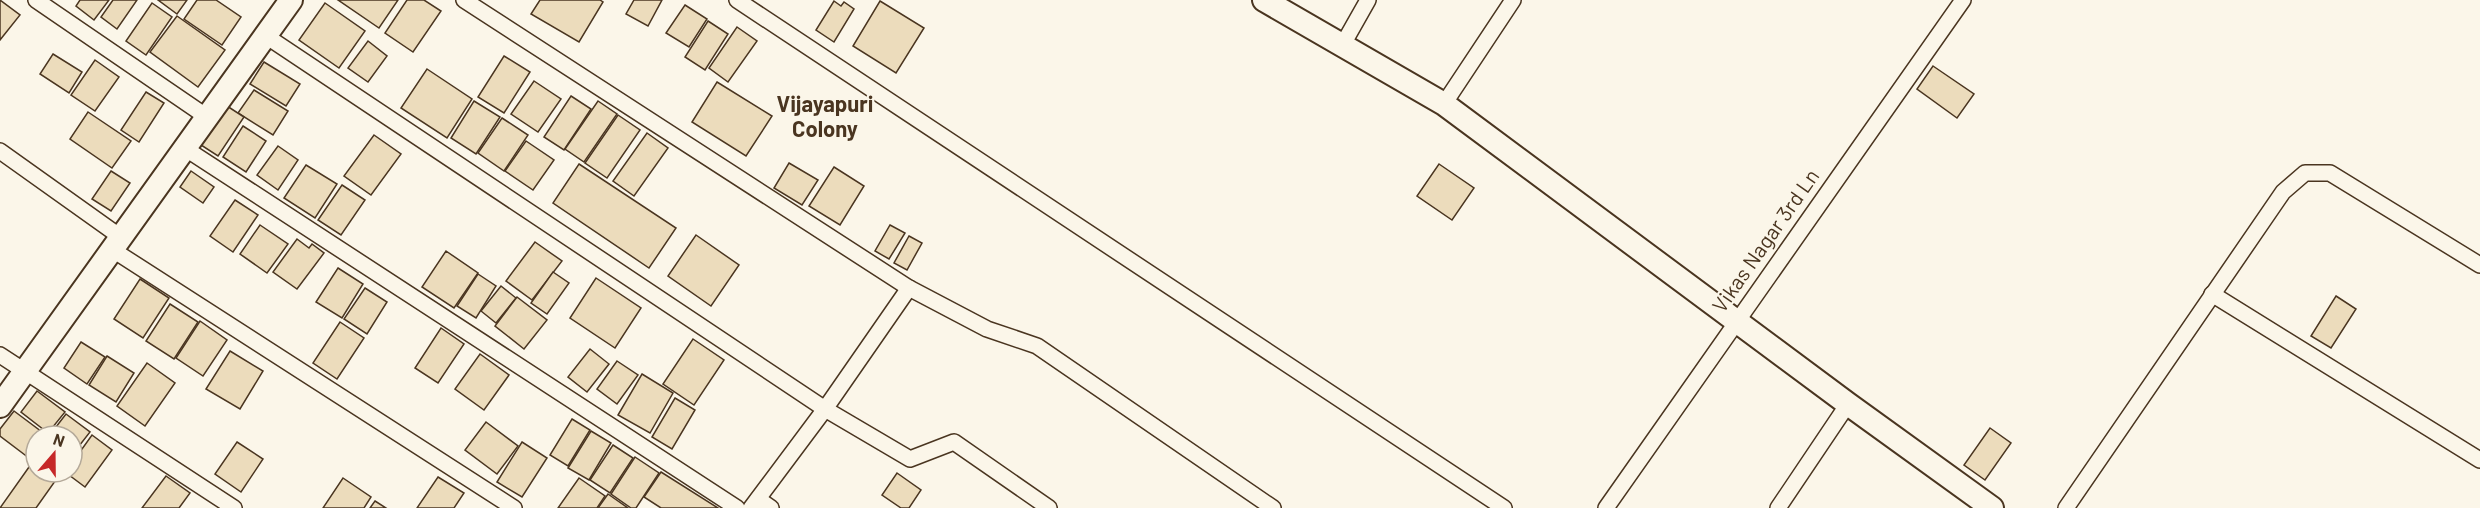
<svg xmlns="http://www.w3.org/2000/svg" width="2480" height="508" font-family="Barlow,sans-serif">
<style>
.building{fill:#ecdcbc;stroke:#4a3520;stroke-width:1.5}
.lines{fill:none;stroke-linecap:round;stroke-linejoin:round}
.street-casing{stroke:#4a3520;stroke-width:18}
.secondary-casing{stroke:#4a3520;stroke-width:26}
.street{stroke:#fbf6e9;stroke-width:15}
.secondary{stroke:#fbf6e9;stroke-width:22}
.labels{text-anchor:middle;stroke-width:4.5;stroke-linejoin:round;paint-order:stroke}
.street-label{font-size:21px;fill:#4a3520;stroke:#fbf6e9}
.neighbourhood-label{font-size:22px;font-weight:bold;fill:#4a3520;stroke:#fbf6e9}
</style>
<rect width="100%" height="100%" fill="#fbf6e9"/>
<g class="building">
<path d="M 0,0 L 20,15 L 0,40 Z"/>
<path d="M 80,0 L 109,0 L 94,20 L 76,6 Z"/>
<path d="M 113,0 L 137,0 L 117,29 L 101,17 Z"/>
<path d="M 158,0 L 187,0 L 177,14 Z"/>
<path d="M 197,0 L 216,0 L 241,17 L 222,45 L 184,19 Z"/>
<path d="M 338,0 L 398,0 L 379,28 Z"/>
<path d="M 407,0 L 424,0 L 441,11 L 413,52 L 385,33 Z"/>
<path d="M 540,0 L 600,0 L 603,2 L 579,42 L 531,14 Z"/>
<path d="M 634,0 L 662,0 L 648,26 L 626,14 Z"/>
<path d="M 834,1 L 841,6 L 844,2 L 854,9 L 834,42 L 816,30 Z"/>
<path d="M 880,1 L 924,28 L 896,73 L 853,46 Z"/>
<path d="M 152,3 L 172,17 L 146,55 L 126,41 Z"/>
<path d="M 325,3 L 365,31 L 339,68 L 299,40 Z"/>
<path d="M 685,5 L 707,19 L 689,47 L 666,33 Z"/>
<path d="M 177,16 L 225,50 L 198,87 L 150,52 Z"/>
<path d="M 708,21 L 728,34 L 705,70 L 685,57 Z"/>
<path d="M 737,27 L 757,41 L 728,82 L 709,68 Z"/>
<path d="M 368,41 L 387,56 L 368,82 L 348,68 Z"/>
<path d="M 53,54 L 82,72 L 69,93 L 40,74 Z"/>
<path d="M 504,56 L 530,72 L 504,113 L 478,97 Z"/>
<path d="M 95,60 L 119,77 L 95,111 L 71,95 Z"/>
<path d="M 264,62 L 300,84 L 286,106 L 250,84 Z"/>
<path d="M 1933,66 L 1974,94 L 1957,118 L 1917,89 Z"/>
<path d="M 427,69 L 472,99 L 447,138 L 401,108 Z"/>
<path d="M 534,81 L 561,99 L 538,132 L 511,114 Z"/>
<path d="M 717,82 L 772,116 L 746,156 L 692,122 Z"/>
<path d="M 254,90 L 288,111 L 273,135 L 238,113 Z"/>
<path d="M 146,92 L 164,103 L 139,142 L 121,130 Z"/>
<path d="M 571,96 L 591,109 L 564,150 L 544,137 Z"/>
<path d="M 474,101 L 500,117 L 476,154 L 451,138 Z"/>
<path d="M 598,101 L 617,114 L 584,162 L 565,149 Z"/>
<path d="M 227,106 L 244,117 L 218,156 L 201,145 Z"/>
<path d="M 88,112 L 131,141 L 112,168 L 70,139 Z"/>
<path d="M 618,115 L 640,130 L 607,178 L 585,163 Z"/>
<path d="M 502,118 L 528,135 L 504,171 L 478,153 Z"/>
<path d="M 243,126 L 266,141 L 246,172 L 223,157 Z"/>
<path d="M 647,133 L 668,148 L 634,196 L 613,181 Z"/>
<path d="M 374,135 L 401,154 L 371,195 L 344,176 Z"/>
<path d="M 526,141 L 554,160 L 533,190 L 505,171 Z"/>
<path d="M 278,146 L 298,160 L 278,190 L 257,175 Z"/>
<path d="M 789,163 L 818,180 L 802,205 L 774,188 Z"/>
<path d="M 579,164 L 676,228 L 649,268 L 553,203 Z"/>
<path d="M 1439,164 L 1474,188 L 1452,220 L 1417,196 Z"/>
<path d="M 306,165 L 337,184 L 315,218 L 284,198 Z"/>
<path d="M 834,167 L 864,186 L 840,225 L 809,206 Z"/>
<path d="M 111,171 L 130,183 L 111,211 L 92,199 Z"/>
<path d="M 191,171 L 214,187 L 203,203 L 180,187 Z"/>
<path d="M 342,185 L 365,200 L 341,235 L 318,220 Z"/>
<path d="M 235,200 L 258,215 L 233,252 L 210,236 Z"/>
<path d="M 260,225 L 288,244 L 267,273 L 240,254 Z"/>
<path d="M 890,225 L 905,233 L 889,259 L 875,251 Z"/>
<path d="M 696,235 L 739,265 L 711,306 L 668,276 Z"/>
<path d="M 909,236 L 922,243 L 907,270 L 894,263 Z"/>
<path d="M 297,239 L 309,248 L 312,244 L 324,253 L 297,289 L 273,272 Z"/>
<path d="M 535,242 L 562,261 L 532,300 L 506,281 Z"/>
<path d="M 446,251 L 478,273 L 454,308 L 422,287 Z"/>
<path d="M 338,268 L 363,284 L 342,318 L 316,302 Z"/>
<path d="M 553,272 L 569,283 L 547,314 L 531,303 Z"/>
<path d="M 478,274 L 496,286 L 476,318 L 457,306 Z"/>
<path d="M 596,278 L 641,308 L 615,348 L 570,318 Z"/>
<path d="M 140,279 L 169,298 L 143,338 L 114,319 Z"/>
<path d="M 501,286 L 516,298 L 496,323 L 481,311 Z"/>
<path d="M 365,288 L 387,302 L 367,334 L 344,319 Z"/>
<path d="M 2336,296 L 2356,309 L 2331,348 L 2311,336 Z"/>
<path d="M 517,297 L 547,320 L 524,349 L 495,326 Z"/>
<path d="M 170,304 L 198,322 L 174,359 L 146,341 Z"/>
<path d="M 200,321 L 227,340 L 203,376 L 176,358 Z"/>
<path d="M 340,322 L 364,338 L 337,379 L 313,363 Z"/>
<path d="M 441,328 L 464,344 L 438,383 L 415,368 Z"/>
<path d="M 693,339 L 724,360 L 694,405 L 663,384 Z"/>
<path d="M 81,342 L 105,357 L 87,384 L 64,368 Z"/>
<path d="M 590,349 L 609,364 L 587,392 L 568,377 Z"/>
<path d="M 230,351 L 263,371 L 240,409 L 206,389 Z"/>
<path d="M 480,354 L 509,375 L 484,410 L 455,389 Z"/>
<path d="M 107,356 L 134,373 L 116,402 L 89,385 Z"/>
<path d="M 617,361 L 638,375 L 617,404 L 597,389 Z"/>
<path d="M 147,363 L 175,383 L 145,426 L 117,406 Z"/>
<path d="M 642,374 L 673,393 L 650,433 L 618,415 Z"/>
<path d="M 37,391 L 65,412 L 48,433 L 21,412 Z"/>
<path d="M 675,398 L 695,410 L 672,449 L 652,437 Z"/>
<path d="M 14,411 L 46,435 L 36,436 L 36,448 L 29,458 L 0,436 L 0,429 Z"/>
<path d="M 66,414 L 90,432 L 72,455 L 72,436 L 49,436 Z"/>
<path d="M 572,419 L 590,430 L 568,466 L 550,455 Z"/>
<path d="M 486,422 L 518,446 L 497,474 L 465,450 Z"/>
<path d="M 1990,428 L 2011,443 L 1985,480 L 1964,465 Z"/>
<path d="M 591,431 L 611,443 L 589,480 L 568,468 Z"/>
<path d="M 92,435 L 112,450 L 85,487 L 65,472 L 72,472 L 72,463 Z"/>
<path d="M 237,442 L 263,459 L 241,492 L 215,474 Z"/>
<path d="M 522,442 L 547,458 L 522,497 L 497,482 Z"/>
<path d="M 613,445 L 633,458 L 610,493 L 590,480 Z"/>
<path d="M 635,457 L 659,473 L 636,508 L 631,508 L 611,494 Z"/>
<path d="M 34,460 L 36,472 L 51,472 L 58,477 L 36,508 L 0,508 Z"/>
<path d="M 661,472 L 718,508 L 661,508 L 644,497 Z"/>
<path d="M 897,473 L 921,490 L 909,508 L 901,508 L 882,495 Z"/>
<path d="M 166,476 L 190,493 L 179,508 L 142,508 Z"/>
<path d="M 438,477 L 464,493 L 454,508 L 417,508 Z"/>
<path d="M 343,478 L 371,497 L 364,508 L 323,508 Z"/>
<path d="M 579,478 L 605,496 L 597,508 L 558,508 Z"/>
<path d="M 608,494 L 628,508 L 598,508 Z"/>
<path d="M 375,501 L 386,508 L 370,508 Z"/>
</g>
<g class="lines">
<g class="street-casing">
<g id="street">
<path d="M 36,0 L 207,117"/>
<path d="M 464,0 L 909,288 L 987,329 L 1037,346 L 1273,508"/>
<path d="M 737,0 L 1504,508"/>
<path d="M 266,36 L 825,409 L 910,459 L 954,442 L 1049,508"/>
<path d="M 1342,46 L 1368,0"/>
<path d="M 1444,104 L 1513,0"/>
<path d="M 186,149 L 737,508"/>
<path d="M 0,151 L 122,238"/>
<path d="M 113,250 L 514,508"/>
<path d="M 2212,294 L 2480,460"/>
<path d="M 0,355 L 234,508"/>
<path d="M 758,499 L 771,508"/>
<path d="M 751,508 L 825,409 L 909,288"/>
<path d="M 1606,508 L 1963,0"/>
<path d="M 1778,508 L 1848,404"/>
<path d="M 2066,508 L 2283,192 L 2305,173 L 2330,173 L 2480,265"/>
</g>
</g>
<g class="secondary-casing">
<g id="secondary">
<path d="M 1264,0 L 1444,104 L 1848,404 L 1992,508"/>
<path d="M 0,406 L 291,0"/>
</g>
</g>
<use href="#street" class="street"/>
<use href="#secondary" class="secondary"/>
</g>
<g class="labels">
<g class="street-label">
<text transform="translate(1766 241) rotate(-55)" y="7">Vikas Nagar 3rd Ln</text>
</g>
<g class="neighbourhood-label">
<text x="825" y="112">Vijayapuri<tspan x="825" dy="25">Colony</tspan></text>
</g>
</g>
<g transform="translate(54 454) rotate(20)"><circle r="28" fill="#fbf6e9" stroke="#b4a999" stroke-width="1.5"/>
<path d="M0-4.5L10 22L0 15L-10 22Z" fill="#c62828"/>
<text y="-9" font-size="16" font-weight="bold" text-anchor="middle" fill="#4a3520">N</text>
</g>
</svg>
